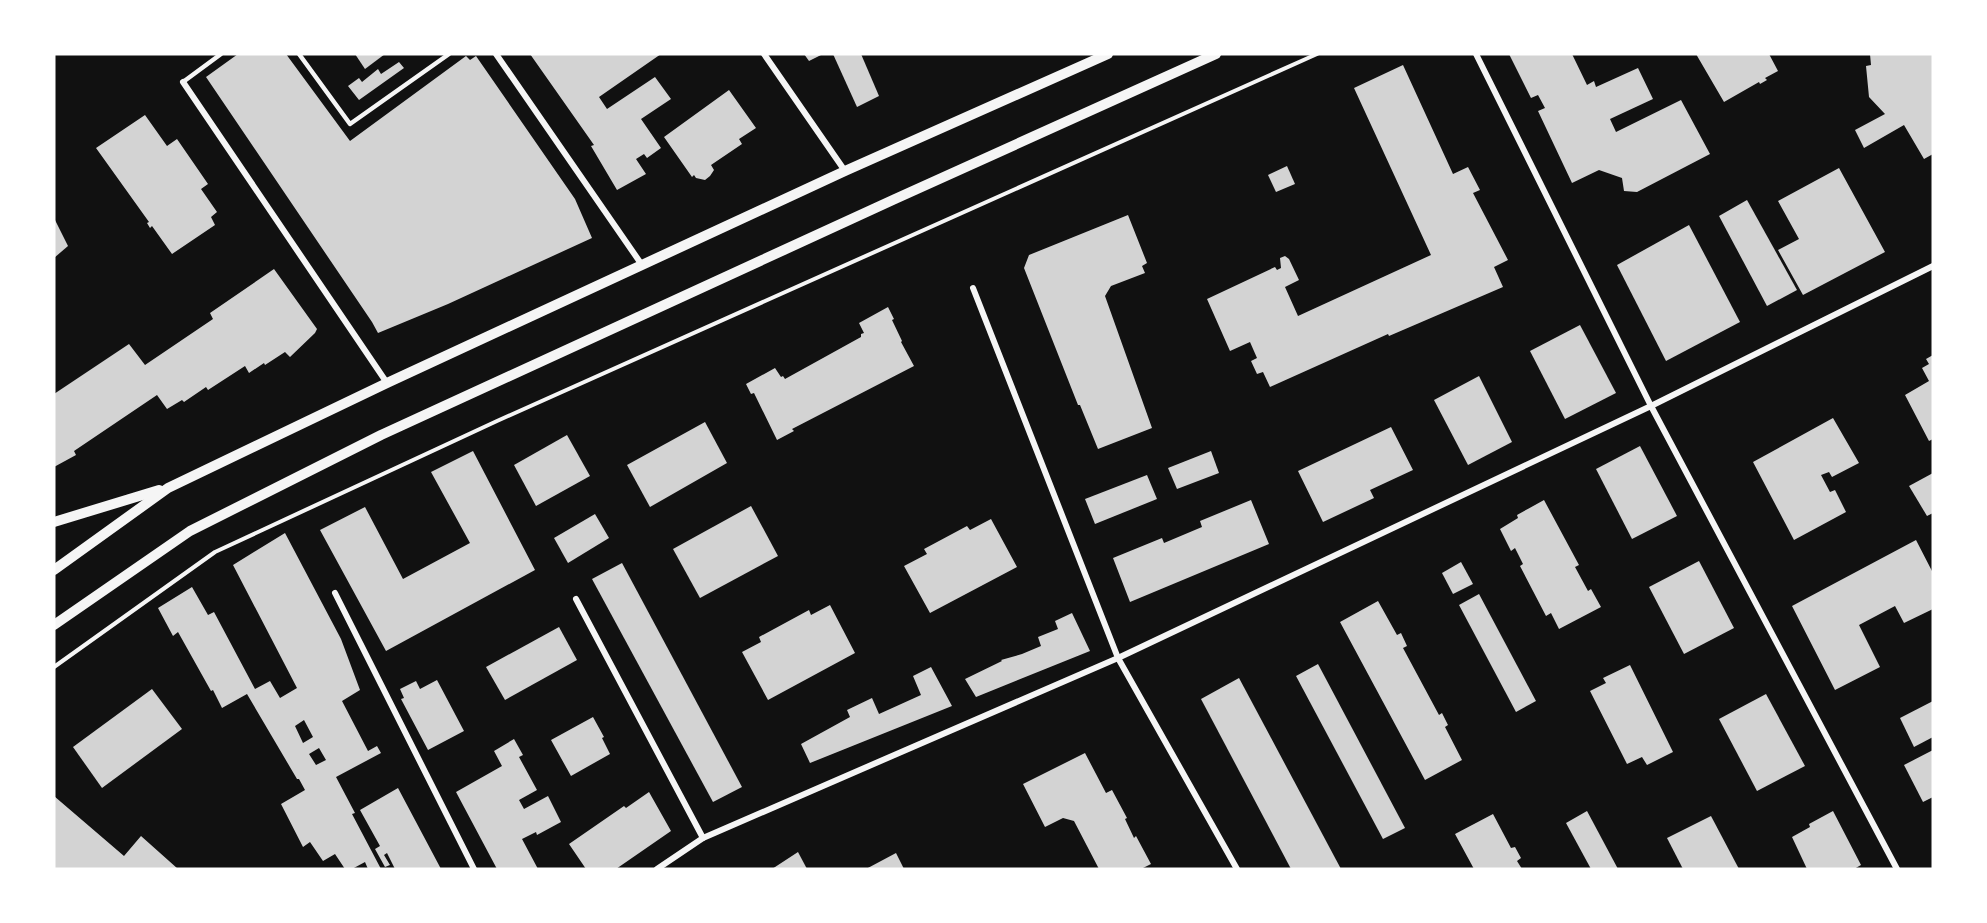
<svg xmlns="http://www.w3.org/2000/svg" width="1987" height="923" font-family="Lato,sans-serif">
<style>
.building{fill:#d3d3d3;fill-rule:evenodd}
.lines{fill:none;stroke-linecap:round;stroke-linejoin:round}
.path{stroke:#f5f5f5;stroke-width:4}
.service{stroke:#f5f5f5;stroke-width:4.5}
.minor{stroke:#f5f5f5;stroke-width:6}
.tertiary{stroke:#f5f5f5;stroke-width:10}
</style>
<rect width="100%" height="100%" fill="#111"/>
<g class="building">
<path d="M 238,54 L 286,54 L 350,141 L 466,56 L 470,60 L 476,56 L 575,199 L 592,238 L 448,304 L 378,333 L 372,322 L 206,77 Z"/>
<path d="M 355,54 L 385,54 L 365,69 Z"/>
<path d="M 530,54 L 661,54 L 599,97 L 607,109 L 655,77 L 671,99 L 641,119 L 661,148 L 647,158 L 644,154 L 636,159 L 646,174 L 617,190 L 591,146 L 594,145 Z"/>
<path d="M 804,54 L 823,54 L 809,61 Z"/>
<path d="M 833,54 L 861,54 L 879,96 L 857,107 Z"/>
<path d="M 1509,54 L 1572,54 L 1587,85 L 1594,81 L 1596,87 L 1638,68 L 1653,99 L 1610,119 L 1616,132 L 1681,100 L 1710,154 L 1637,192 L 1624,191 L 1622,178 L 1599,170 L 1572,183 L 1538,111 L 1545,108 L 1538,95 L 1531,98 Z"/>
<path d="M 1696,54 L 1769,54 L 1778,71 L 1765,78 L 1767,80 L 1760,84 L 1759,82 L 1724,102 Z"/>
<path d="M 1870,54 L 1933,54 L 1933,154 L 1924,159 L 1904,125 L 1864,148 L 1855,130 L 1885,114 L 1869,97 L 1866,66 L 1871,65 Z"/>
<path d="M 399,62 L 404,68 L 359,100 L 348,86 L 359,78 L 362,82 L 378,69 L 381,74 Z"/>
<path d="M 1403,65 L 1453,174 L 1468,167 L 1480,190 L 1473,193 L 1508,260 L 1494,267 L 1503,287 L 1389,336 L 1388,334 L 1270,387 L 1263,372 L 1257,374 L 1251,361 L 1257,358 L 1250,342 L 1230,351 L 1207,299 L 1275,267 L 1277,270 L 1281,268 L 1280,258 L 1285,256 L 1289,259 L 1299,280 L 1285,287 L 1298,316 L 1431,255 L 1354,88 Z"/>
<path d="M 729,90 L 756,128 L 739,139 L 742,144 L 711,165 L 714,170 L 710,176 L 705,180 L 696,178 L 694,175 L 692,177 L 664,137 Z"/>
<path d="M 145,115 L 167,146 L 177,139 L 208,184 L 201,189 L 217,212 L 211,217 L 215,225 L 172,254 L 152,226 L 150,228 L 147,223 L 149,222 L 96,148 Z"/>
<path d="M 1287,166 L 1295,184 L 1276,192 L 1268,175 Z"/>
<path d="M 1839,168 L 1885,252 L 1803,295 L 1778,250 L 1799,239 L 1778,201 Z"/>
<path d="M 1747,200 L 1797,290 L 1767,306 L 1719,216 Z"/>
<path d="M 1128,215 L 1147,263 L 1142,266 L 1145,273 L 1111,286 L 1105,296 L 1152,428 L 1098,449 L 1080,405 L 1078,405 L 1024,268 L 1029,255 Z"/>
<path d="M 54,218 L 68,246 L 54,258 Z"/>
<path d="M 1689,225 L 1740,322 L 1666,361 L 1617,265 Z"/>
<path d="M 274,269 L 317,329 L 315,333 L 290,357 L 285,352 L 265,365 L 264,363 L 249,373 L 245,366 L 208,390 L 206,387 L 184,402 L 182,400 L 167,409 L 157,395 L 74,451 L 76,455 L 54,467 L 54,394 L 129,344 L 145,365 L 213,319 L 210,313 Z"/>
<path d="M 888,307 L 894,319 L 892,320 L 902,341 L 901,342 L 914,366 L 792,429 L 794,431 L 777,440 L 754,393 L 751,394 L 746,384 L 775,368 L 781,377 L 783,376 L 785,379 L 861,337 L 861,334 L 864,333 L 859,323 Z"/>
<path d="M 1580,325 L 1616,393 L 1565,419 L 1530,351 Z"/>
<path d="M 1933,355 L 1933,439 L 1929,441 L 1905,395 L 1929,381 L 1922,368 L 1929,364 L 1926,359 Z"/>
<path d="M 1479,376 L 1512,442 L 1468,465 L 1434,400 Z"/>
<path d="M 1833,418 L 1859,463 L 1832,477 L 1829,472 L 1821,475 L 1830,492 L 1835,490 L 1846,512 L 1794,540 L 1753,462 Z"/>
<path d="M 705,422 L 727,463 L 650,507 L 627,465 Z"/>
<path d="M 1391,427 L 1413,470 L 1370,490 L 1374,498 L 1323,522 L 1298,471 Z"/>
<path d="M 567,435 L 590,476 L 536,506 L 514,465 Z"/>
<path d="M 1640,446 L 1677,516 L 1632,539 L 1596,469 Z"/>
<path d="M 473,451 L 535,570 L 386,651 L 320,530 L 365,507 L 403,579 L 470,543 L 431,472 Z"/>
<path d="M 1211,451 L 1219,473 L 1177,489 L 1168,468 Z"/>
<path d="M 1933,473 L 1933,513 L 1927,516 L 1909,486 Z"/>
<path d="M 1147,475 L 1157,499 L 1095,524 L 1085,499 Z"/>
<path d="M 1251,500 L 1269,544 L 1130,602 L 1113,558 L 1162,538 L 1164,543 L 1202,527 L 1200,521 Z"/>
<path d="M 1544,500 L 1579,565 L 1575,567 L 1588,591 L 1591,589 L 1601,607 L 1559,629 L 1551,613 L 1546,616 L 1520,566 L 1523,564 L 1515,548 L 1511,551 L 1500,529 L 1518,518 L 1517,515 Z"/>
<path d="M 751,506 L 778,556 L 700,598 L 673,549 Z"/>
<path d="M 595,514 L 609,538 L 568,563 L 554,538 Z"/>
<path d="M 991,519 L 1017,567 L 930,613 L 904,566 L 927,554 L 924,549 L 967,526 L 970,530 Z"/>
<path d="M 285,533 L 341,639 L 360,690 L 342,701 L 368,751 L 377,746 L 381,753 L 336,777 L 355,813 L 352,814 L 381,869 L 368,869 L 365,862 L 352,869 L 345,869 L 335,854 L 323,861 L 310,842 L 303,847 L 281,804 L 305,790 L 299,779 L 297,779 L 247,694 L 222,708 L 213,690 L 211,691 L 178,632 L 173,636 L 158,608 L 192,587 L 208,615 L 214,612 L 255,689 L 270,681 L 280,698 L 297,688 L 233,565 ZM 304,720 L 313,737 L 303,743 L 295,726 ZM 319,748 L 326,760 L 316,765 L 309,754 Z"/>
<path d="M 1916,540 L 1933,573 L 1933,609 L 1904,623 L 1895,606 L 1859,625 L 1880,667 L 1835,690 L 1792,606 Z"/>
<path d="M 1699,561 L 1734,628 L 1684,654 L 1649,587 Z"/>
<path d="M 1461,562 L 1473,584 L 1453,594 L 1442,573 Z"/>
<path d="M 622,563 L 742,787 L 713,802 L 592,579 Z"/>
<path d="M 1479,594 L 1536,701 L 1516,712 L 1459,605 Z"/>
<path d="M 1378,601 L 1397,635 L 1401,633 L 1407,646 L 1403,648 L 1439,715 L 1442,713 L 1448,725 L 1445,727 L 1462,760 L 1425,780 L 1340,622 Z"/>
<path d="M 830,605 L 855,653 L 768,700 L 742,652 L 761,642 L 759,637 L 809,610 L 811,615 Z"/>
<path d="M 1072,613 L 1090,651 L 976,697 L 965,679 L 1002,661 L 1001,660 L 1022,654 L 1041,646 L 1038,637 L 1058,629 L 1055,621 Z"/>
<path d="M 559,627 L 577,660 L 505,700 L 486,667 Z"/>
<path d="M 1318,664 L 1405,828 L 1383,839 L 1296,676 Z"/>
<path d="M 1630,665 L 1673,752 L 1647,765 L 1642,757 L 1627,764 L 1590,691 L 1606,683 L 1603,678 Z"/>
<path d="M 931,667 L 952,706 L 810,763 L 801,744 L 850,717 L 847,710 L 872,698 L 879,714 L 921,695 L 913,676 Z"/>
<path d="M 1239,678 L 1341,869 L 1291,869 L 1201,699 Z"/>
<path d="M 437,680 L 464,731 L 428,750 L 401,699 L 404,698 L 400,689 L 416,681 L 420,689 Z"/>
<path d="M 152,689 L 182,729 L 102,788 L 73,747 Z"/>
<path d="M 1766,694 L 1805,766 L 1757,791 L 1719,719 Z"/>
<path d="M 1933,701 L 1933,737 L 1914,747 L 1900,718 Z"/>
<path d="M 593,717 L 604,737 L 602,738 L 610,754 L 571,776 L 551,740 Z"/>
<path d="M 514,739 L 523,755 L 519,757 L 537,790 L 519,800 L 524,809 L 548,796 L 561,822 L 537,835 L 536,832 L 522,839 L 538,869 L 497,869 L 456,792 L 502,766 L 494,751 Z"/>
<path d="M 1933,750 L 1933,797 L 1923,802 L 1904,765 Z"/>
<path d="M 1085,753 L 1106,793 L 1112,790 L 1127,818 L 1125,819 L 1134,838 L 1136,836 L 1151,864 L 1143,868 L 1144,869 L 1099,869 L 1074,821 L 1063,818 L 1045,827 L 1023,784 Z"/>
<path d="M 398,788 L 441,869 L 395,869 L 387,853 L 384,855 L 390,865 L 385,867 L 375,849 L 380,846 L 360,810 Z"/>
<path d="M 649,792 L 671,831 L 616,869 L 586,869 L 569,844 L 624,806 L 626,808 Z"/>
<path d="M 54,796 L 124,856 L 141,836 L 178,869 L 54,869 Z"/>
<path d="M 1587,811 L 1618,869 L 1591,869 L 1566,823 Z"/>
<path d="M 1833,811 L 1861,865 L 1854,869 L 1807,869 L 1792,837 L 1810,827 L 1809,824 Z"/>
<path d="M 1493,814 L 1511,848 L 1515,847 L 1521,858 L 1517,861 L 1522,869 L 1474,869 L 1455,834 Z"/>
<path d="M 1711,816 L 1739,869 L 1683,869 L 1667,838 Z"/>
<path d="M 798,852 L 807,869 L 772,869 Z"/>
<path d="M 896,853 L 904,869 L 866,869 Z"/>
</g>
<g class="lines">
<path class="path" d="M 54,667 L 215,552 L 497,421 L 1317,54"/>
<g class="service">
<path d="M 299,54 L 350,124 L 449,54"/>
<path d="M 183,82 L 221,54"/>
</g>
<g class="minor">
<path d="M 496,54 L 642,265"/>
<path d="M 764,54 L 845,171"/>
<path d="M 1476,54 L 1651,406 L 1897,869"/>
<path d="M 183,82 L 387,383"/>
<path d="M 973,288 L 1118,658 L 1237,869"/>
<path d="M 335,593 L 474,869"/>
<path d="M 576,599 L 703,838"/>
<path d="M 657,869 L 703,838 L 1118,658 L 1651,406 L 1933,266"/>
</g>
<g class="tertiary">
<path d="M 54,522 L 159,490"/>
<path d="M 54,570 L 168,488 L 387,383 L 845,171 L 1108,54"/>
<path d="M 54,625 L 190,531 L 381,435 L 895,199 L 1216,54"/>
</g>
</g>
<rect width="1987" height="923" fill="none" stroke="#ffffff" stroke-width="111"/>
</svg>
